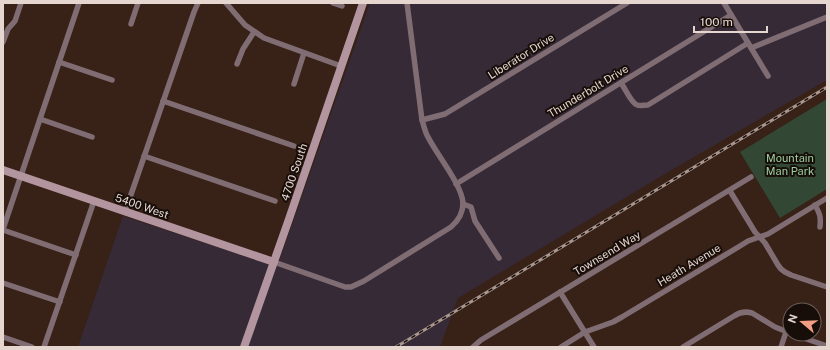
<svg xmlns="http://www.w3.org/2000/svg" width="830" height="350" font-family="'Public Sans',sans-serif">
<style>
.industrial{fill:#372a37}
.green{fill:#324835}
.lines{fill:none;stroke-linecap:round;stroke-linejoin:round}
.street{stroke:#806d73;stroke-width:5.5}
.secondary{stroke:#b2959e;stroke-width:8}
.rail-casing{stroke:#a8968f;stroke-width:3}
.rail{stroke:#180e09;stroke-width:1.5;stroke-dasharray:4.5;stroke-linecap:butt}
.labels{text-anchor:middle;stroke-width:4;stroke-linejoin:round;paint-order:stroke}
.street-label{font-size:11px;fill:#e6d6d0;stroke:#180e09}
.park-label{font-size:11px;fill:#9ace9f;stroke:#180e09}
</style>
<rect width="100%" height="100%" fill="#382117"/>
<path class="industrial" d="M 370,3 L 827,3 L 827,80 L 668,172 L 458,298 L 440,347 L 78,347 L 123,216 L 277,267 Z"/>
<path class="green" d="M 827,99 L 827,189 L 780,218 L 740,152 Z"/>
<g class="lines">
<g class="street">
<path d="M 226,3 L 245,25 L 264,38 L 341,66"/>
<path d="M 333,3 L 342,6"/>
<path d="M 724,3 L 768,76"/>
<path d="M 131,24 L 138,3"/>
<path d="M 3,42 L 8,29 L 15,21 L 21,3"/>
<path d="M 751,48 L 827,17"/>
<path d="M 59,62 L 112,80"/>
<path d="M 237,64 L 243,49 L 254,32"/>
<path d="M 621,83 C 625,88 631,103 637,105 C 640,106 644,105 648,105 L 748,43"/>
<path d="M 294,84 L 304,53"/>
<path d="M 163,101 L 294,146"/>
<path d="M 40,119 L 92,137"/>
<path d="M 422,120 L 445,114 L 627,3"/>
<path d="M 144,156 L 275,201"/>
<path d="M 456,184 L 731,15"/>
<path d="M 730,191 L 755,232 L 765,243 L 778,265 L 781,269 L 785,272 L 791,275 L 827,287"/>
<path d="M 463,204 L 471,207 L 475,221 L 499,258"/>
<path d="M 815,205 C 820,214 821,217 820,227"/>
<path d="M 125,212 L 194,12 L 198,3"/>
<path d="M 3,229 L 79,3"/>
<path d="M 3,230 L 76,255"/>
<path d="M 274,262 L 345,287 L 351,287 L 364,281 L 451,227 C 458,221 463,212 463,203 C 462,185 437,155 428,137 C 425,132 424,126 422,120 L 407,3"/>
<path d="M 3,283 L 60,302"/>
<path d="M 560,292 L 594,347"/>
<path d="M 792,334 L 827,346"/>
<path d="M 3,337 L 32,347"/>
<path d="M 44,347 L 94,201"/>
<path d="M 473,347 L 481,340 L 751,177"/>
<path d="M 561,347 L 585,332 L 613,322 L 622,317 L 740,246 L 748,241 L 768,234 L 827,198"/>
<path d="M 683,347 L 734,316 C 740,312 745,311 752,313 L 775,327 L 790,333"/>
<path d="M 781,347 L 786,332"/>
</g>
<g class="secondary">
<path d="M 3,170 L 274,262"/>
<path d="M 244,347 L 289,219 L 363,3"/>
</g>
<g class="rail-casing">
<path id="rail" d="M 396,347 L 827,87"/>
</g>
<use href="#rail" class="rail"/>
</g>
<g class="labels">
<g class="street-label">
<text transform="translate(521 56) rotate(-32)" y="4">Liberator Drive</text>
<text transform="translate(588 91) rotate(-31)" y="4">Thunderbolt Drive</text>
<text transform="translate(294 172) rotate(-71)" y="4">4700 South</text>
<text transform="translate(142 206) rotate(19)" y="4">5400 West</text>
<text transform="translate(607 253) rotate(-31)" y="4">Townsend Way</text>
<text transform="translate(689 265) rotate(-31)" y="4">Heath Avenue</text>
</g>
<g class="park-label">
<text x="790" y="162">Mountain<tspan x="790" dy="13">Man Park</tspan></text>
</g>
</g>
<rect width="830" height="350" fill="none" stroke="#e6d6d0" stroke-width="8"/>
<g transform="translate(802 322) rotate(289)"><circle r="19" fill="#180e09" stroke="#6a5e59"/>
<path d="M0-3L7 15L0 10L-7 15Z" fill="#f39f83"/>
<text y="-6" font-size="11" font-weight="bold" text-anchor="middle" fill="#e6d6d0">N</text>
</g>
<path d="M694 26v6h73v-6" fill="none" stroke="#e6d6d0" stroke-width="2"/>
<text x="700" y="26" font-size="12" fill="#e6d6d0" stroke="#180e09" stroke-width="3" paint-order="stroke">100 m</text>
</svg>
